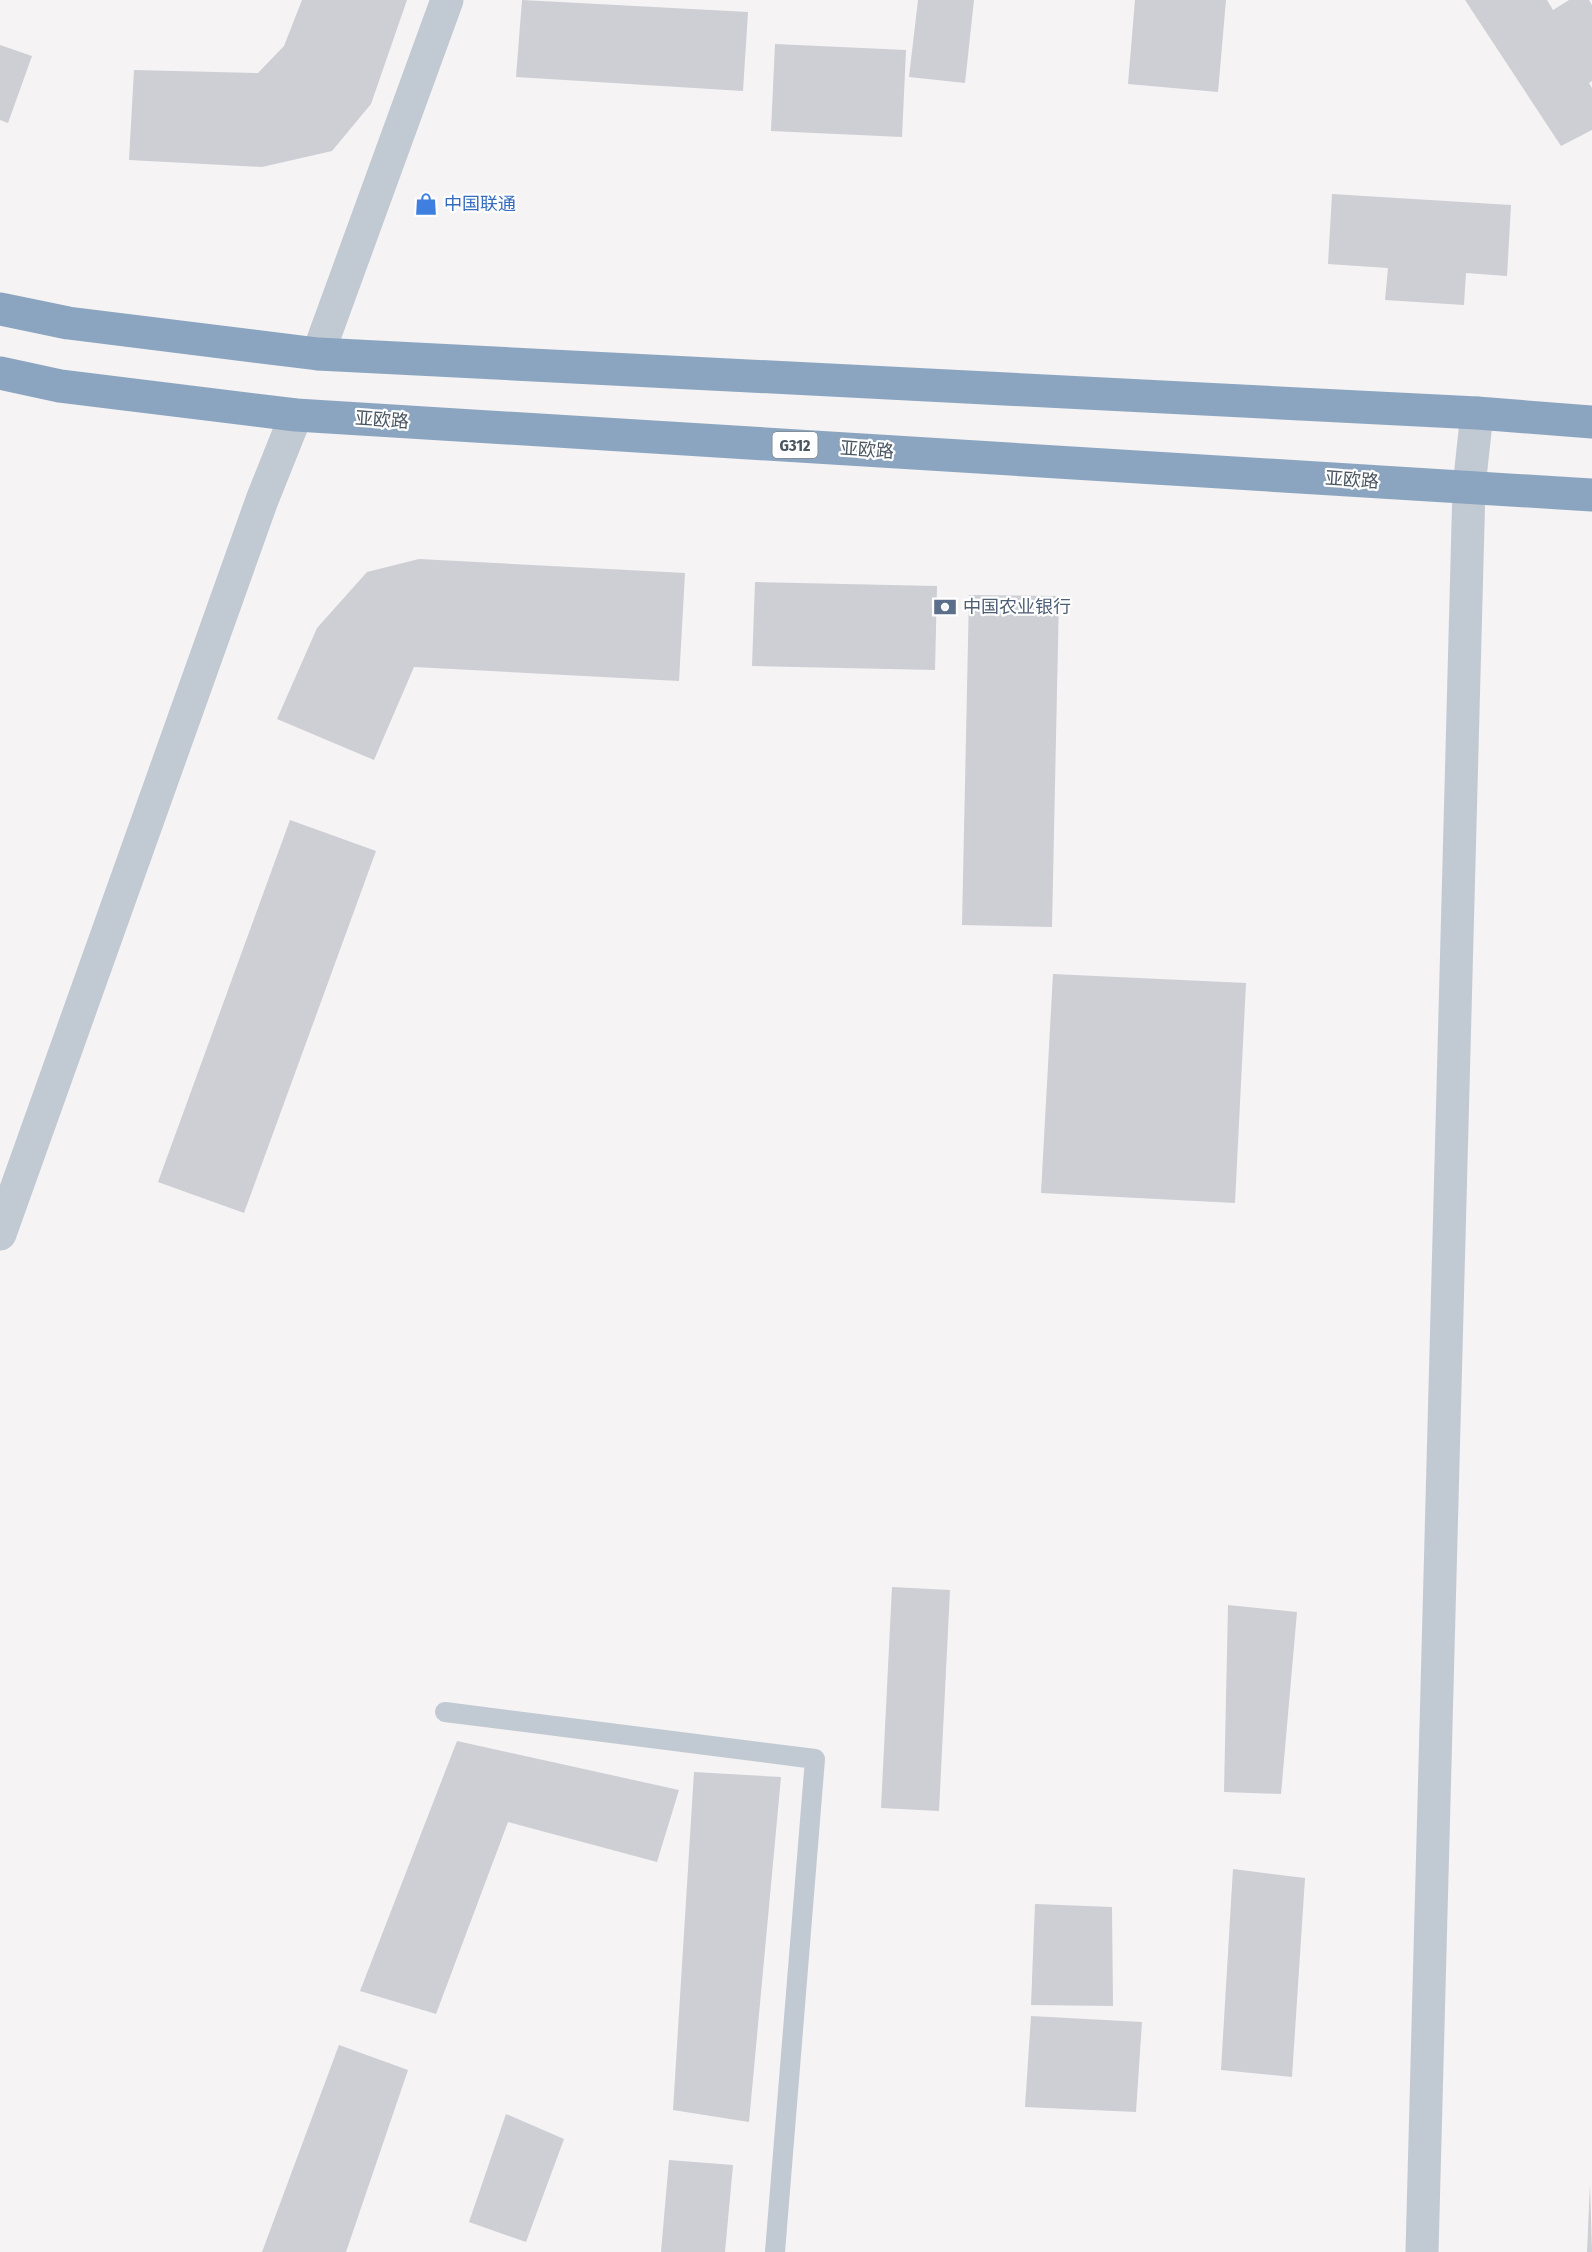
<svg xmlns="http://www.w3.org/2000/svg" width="1592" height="2252" font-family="'Fira Sans Condensed','Noto Sans SC',sans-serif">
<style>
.building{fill:#cdcfd5}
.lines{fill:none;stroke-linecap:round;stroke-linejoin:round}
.lane{stroke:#c1cad2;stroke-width:20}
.street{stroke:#c1cad2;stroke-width:33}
.highway{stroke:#8ba5c1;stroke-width:33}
.labels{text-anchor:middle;stroke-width:4.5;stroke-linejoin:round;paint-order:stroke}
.shield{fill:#fff;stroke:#808990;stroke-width:1.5}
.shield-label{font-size:16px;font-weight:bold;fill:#4a5661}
.shop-label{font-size:18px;fill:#366cbe;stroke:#fff;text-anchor:start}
.street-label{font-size:18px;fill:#4a5661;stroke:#fff}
.service-label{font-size:18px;fill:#4e5e75;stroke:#fff;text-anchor:start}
</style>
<rect width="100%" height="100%" fill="#f5f3f3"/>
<g class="building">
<path d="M 302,0 L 407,0 L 371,104 L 332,151 L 262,167 L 129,160 L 134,70 L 258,73 L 284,46 Z"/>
<path d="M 522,0 L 748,12 L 743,91 L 516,77 Z"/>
<path d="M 918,0 L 974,0 L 965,83 L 909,77 Z"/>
<path d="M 1135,0 L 1226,0 L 1218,92 L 1128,84 Z"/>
<path d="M 1465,0 L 1547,0 L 1553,10 L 1569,0 L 1589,0 L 1592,5 L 1592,81 L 1589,83 L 1592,88 L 1592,130 L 1561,146 Z"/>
<path d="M 775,44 L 906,50 L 902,137 L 771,131 Z"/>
<path d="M 0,45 L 32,56 L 8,123 L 0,120 Z"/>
<path d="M 1332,194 L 1511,205 L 1507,276 L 1466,273 L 1464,305 L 1385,300 L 1388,268 L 1328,264 Z"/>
<path d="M 419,559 L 685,573 L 679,681 L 414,667 L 374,760 L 277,719 L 317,628 L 367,572 Z"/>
<path d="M 755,582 L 937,586 L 935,670 L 752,666 Z"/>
<path d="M 969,595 L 1059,596 L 1052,927 L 962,925 Z"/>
<path d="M 290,820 L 376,851 L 244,1213 L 158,1182 Z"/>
<path d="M 1053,974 L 1246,983 L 1235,1203 L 1041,1193 Z"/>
<path d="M 892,1587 L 950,1590 L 939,1811 L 881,1808 Z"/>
<path d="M 1228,1605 L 1297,1612 L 1281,1794 L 1224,1792 Z"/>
<path d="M 457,1741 L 679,1790 L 657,1862 L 508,1822 L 436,2014 L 360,1991 Z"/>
<path d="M 694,1772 L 781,1777 L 749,2122 L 673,2110 Z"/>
<path d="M 1233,1869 L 1305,1878 L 1292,2077 L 1221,2070 Z"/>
<path d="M 1035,1904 L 1112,1907 L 1113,2006 L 1031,2005 Z"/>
<path d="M 1031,2016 L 1142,2022 L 1136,2112 L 1025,2107 Z"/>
<path d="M 339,2045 L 408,2070 L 346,2252 L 262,2252 Z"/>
<path d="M 506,2114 L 564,2139 L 526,2242 L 469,2222 Z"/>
<path d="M 669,2160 L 733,2165 L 725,2252 L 661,2252 Z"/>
<path d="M 1590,2184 L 1592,2252 L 1587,2252 Z"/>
</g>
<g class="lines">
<path class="lane" d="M 445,1712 L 815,1759 L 775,2252"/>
<g class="street">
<path d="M 318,354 L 447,0"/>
<path d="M 0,1234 L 262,500 L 296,415"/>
<path d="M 1422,2252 L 1469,487 L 1477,413"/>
</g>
<g class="highway">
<path d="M 0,309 L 68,323 L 318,354 L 1477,413 L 1592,422"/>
<path d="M 0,373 L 60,386 L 296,415 L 1592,495"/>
</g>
</g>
<defs>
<g id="shop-bare" transform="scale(1.8)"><path d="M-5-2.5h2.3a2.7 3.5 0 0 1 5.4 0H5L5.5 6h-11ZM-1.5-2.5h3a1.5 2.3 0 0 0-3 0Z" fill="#3f7fe0" stroke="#fff" stroke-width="2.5" paint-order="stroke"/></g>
<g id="bank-bare" transform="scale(1.8)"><path d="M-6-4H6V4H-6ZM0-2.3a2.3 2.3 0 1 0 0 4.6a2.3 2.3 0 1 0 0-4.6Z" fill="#5c6f8a" stroke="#fff" stroke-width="2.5" paint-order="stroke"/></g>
</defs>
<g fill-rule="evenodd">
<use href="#shop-bare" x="426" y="204"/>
<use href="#bank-bare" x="945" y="607"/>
</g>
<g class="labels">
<rect class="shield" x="772.5" y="432" width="45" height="26" rx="4.5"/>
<g class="shield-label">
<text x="795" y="451">G312</text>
</g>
<g class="shop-label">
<text x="444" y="210">中国联通</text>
</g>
<g class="street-label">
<text transform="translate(382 420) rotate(4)" y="6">亚欧路</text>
<text transform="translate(867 450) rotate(4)" y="6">亚欧路</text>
<text transform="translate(1352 480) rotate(4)" y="6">亚欧路</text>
</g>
<g class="service-label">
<text x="963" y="613">中国农业银行</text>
</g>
</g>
</svg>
